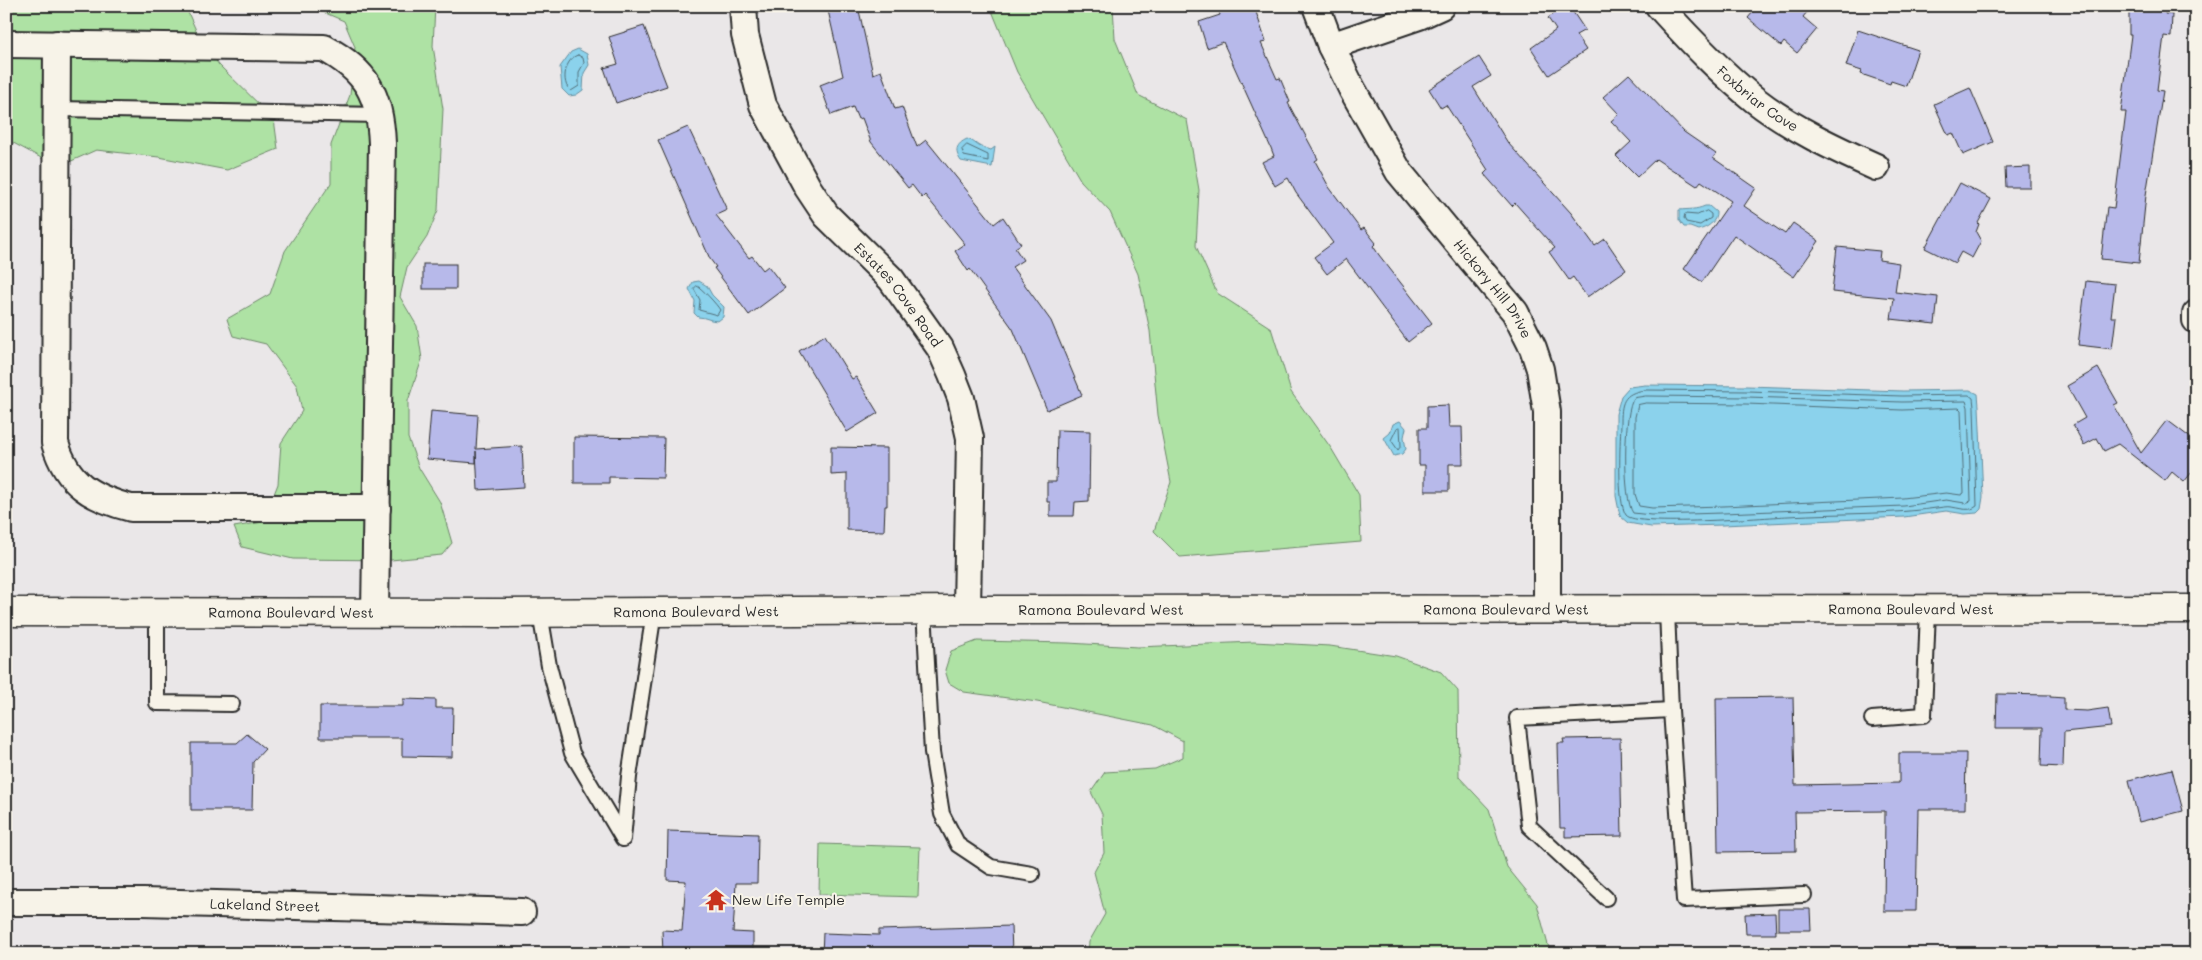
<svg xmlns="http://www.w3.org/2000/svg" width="2202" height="960" font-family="Mali,sans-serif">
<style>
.green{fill:#aee2a4;stroke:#6c8668}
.water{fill:#8bd2ec;stroke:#658f9f}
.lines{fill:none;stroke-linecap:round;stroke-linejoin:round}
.shore{stroke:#516e78;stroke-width:1}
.building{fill:#b7b9ea;stroke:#2b2b2b}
.lane-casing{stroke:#2b2b2b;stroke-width:18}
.street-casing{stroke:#2b2b2b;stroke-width:30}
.secondary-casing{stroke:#2b2b2b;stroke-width:31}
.lane{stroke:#f7f3e8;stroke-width:14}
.street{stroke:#f7f3e8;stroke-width:26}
.secondary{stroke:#f7f3e8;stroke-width:28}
.labels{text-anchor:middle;stroke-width:4;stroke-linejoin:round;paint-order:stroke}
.street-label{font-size:14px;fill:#2b2b2b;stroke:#f7f3e8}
.poi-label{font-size:14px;fill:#2b2b2b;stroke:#f7f3e8;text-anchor:start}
</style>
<rect width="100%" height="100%" fill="#eae7e8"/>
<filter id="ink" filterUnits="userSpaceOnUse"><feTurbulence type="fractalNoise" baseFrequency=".02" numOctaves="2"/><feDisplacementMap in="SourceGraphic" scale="10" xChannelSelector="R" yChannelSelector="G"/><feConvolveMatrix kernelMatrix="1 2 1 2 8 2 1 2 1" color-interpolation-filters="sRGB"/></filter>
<g filter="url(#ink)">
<g class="green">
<path d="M 6,6 L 192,6 L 186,8 L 199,37 L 219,65 L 274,119 L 278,149 L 227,170 L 159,157 L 96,150 L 58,167 L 6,139 Z"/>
<path d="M 309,6 L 435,6 L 433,46 L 443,109 L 438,210 L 427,237 L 407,267 L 400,297 L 417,326 L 422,359 L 408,401 L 408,438 L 419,468 L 440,502 L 452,543 L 442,555 L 391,560 L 293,559 L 242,547 L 234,527 L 263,522 L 278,484 L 281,443 L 302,411 L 297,386 L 266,344 L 233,336 L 227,319 L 270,294 L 285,251 L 331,183 L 331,145 L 350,95 L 355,47 L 344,21 Z"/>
<path d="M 990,6 L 1113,6 L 1115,39 L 1138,95 L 1187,120 L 1199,190 L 1196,246 L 1217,293 L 1271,328 L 1291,392 L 1331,448 L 1359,495 L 1361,542 L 1180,557 L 1154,531 L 1171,482 L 1158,415 L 1150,331 L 1138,274 L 1110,212 L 1081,181 L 1017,72 Z"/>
<path d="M 977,641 L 1068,643 L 1138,647 L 1254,642 L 1330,646 L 1396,656 L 1441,672 L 1458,691 L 1459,777 L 1489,809 L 1507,867 L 1537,904 L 1548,945 L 1553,954 L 1088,954 L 1089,942 L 1105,914 L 1094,872 L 1104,853 L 1102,814 L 1091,792 L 1105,772 L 1155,769 L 1183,757 L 1183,741 L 1153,725 L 1037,702 L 964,692 L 949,683 L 945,670 L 951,651 Z"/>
<path d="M 820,844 L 920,847 L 918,897 L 819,894 Z"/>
</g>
<g class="water">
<path d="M 578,49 L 587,54 L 589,65 L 584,73 L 583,90 L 576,95 L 569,96 L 562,89 L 560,67 L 571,52 Z"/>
<path d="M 967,139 L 972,141 L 979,146 L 991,150 L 995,147 L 992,167 L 961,161 C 954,151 956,144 967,139 Z"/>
<path d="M 1705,206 L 1709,206 L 1716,212 C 1717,222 1707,228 1698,230 L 1690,227 L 1684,227 L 1679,220 L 1679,210 C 1689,209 1696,210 1705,206 Z"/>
<path d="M 699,281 L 707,286 L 712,295 L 724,307 L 723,317 L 718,321 C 710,321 706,317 698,317 L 694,313 L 695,301 L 689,289 L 693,282 Z"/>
<path d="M 1645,385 L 1747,386 L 1903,391 L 1970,390 L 1978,394 L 1979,406 L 1983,497 L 1981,509 L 1977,513 L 1965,514 L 1946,511 L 1904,517 L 1723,525 L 1651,527 L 1628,523 L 1620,516 L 1616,496 L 1616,414 L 1621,396 L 1629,387 Z"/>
<path d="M 1400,421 L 1406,428 L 1404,437 L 1406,449 L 1402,454 L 1394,456 L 1384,438 L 1390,433 L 1393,424 Z"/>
</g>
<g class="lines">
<g class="shore">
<path d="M 578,55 L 583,58 L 584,63 L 579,72 L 579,86 L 571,91 C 560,83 565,58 578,55 Z"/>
<path d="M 967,145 L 988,155 L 988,161 L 964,156 L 962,150 Z"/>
<path d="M 1707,211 L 1711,214 L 1711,218 L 1700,225 L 1686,222 L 1684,218 L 1685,214 L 1697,215 Z"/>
<path d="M 697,286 C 701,287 718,306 720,310 L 717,315 L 699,310 L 700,300 L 694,289 Z"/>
<path d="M 1645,390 L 1747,391 L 1902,396 L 1969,395 L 1973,398 L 1974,407 L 1977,506 C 1968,514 1954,505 1944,507 C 1892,515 1840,513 1788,516 C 1766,517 1635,528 1626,515 C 1617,503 1620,442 1621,425 C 1621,403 1622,393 1645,390 Z"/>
<path d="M 1646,396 L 1747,397 L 1902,402 L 1966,401 L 1968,407 L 1971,501 L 1965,503 L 1946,500 L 1904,506 L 1723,513 L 1651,515 L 1633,513 C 1623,500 1623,410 1634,398 Z"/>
<path d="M 1646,403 L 1746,404 L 1902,410 L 1959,408 L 1961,410 L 1964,493 L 1961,495 L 1946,493 L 1903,498 L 1723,506 L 1652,508 L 1639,506 L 1635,494 L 1635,417 L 1638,405 Z"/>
<path d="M 1400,427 L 1401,446 L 1398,450 L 1391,440 L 1397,428 Z"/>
</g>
</g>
<g class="building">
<path d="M 827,6 L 858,6 L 873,74 L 881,71 L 895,109 L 902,107 L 917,147 L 926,140 L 994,224 L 1003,217 L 1021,244 L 1015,248 L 1023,260 L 1012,267 L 1051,321 L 1082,395 L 1047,410 L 1013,329 L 970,269 L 968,271 L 955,251 L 965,244 L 925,195 L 922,198 L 912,185 L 908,188 L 871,142 L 862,118 L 858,119 L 853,107 L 831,115 L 820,85 L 843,76 Z"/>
<path d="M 1217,6 L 1254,6 L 1266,42 L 1261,43 L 1277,79 L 1280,78 L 1290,102 L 1288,103 L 1318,159 L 1315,161 L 1329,187 L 1361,230 L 1364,228 L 1376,243 L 1373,246 L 1379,255 L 1432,323 L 1408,342 L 1346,259 L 1327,274 L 1314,257 L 1333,243 L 1296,193 L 1288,178 L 1275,186 L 1262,162 L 1274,156 L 1271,148 L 1223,42 L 1207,48 L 1199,22 L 1220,15 Z"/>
<path d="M 1565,6 L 1569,6 L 1585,30 L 1576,35 L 1586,50 L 1549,75 L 1531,48 L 1556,30 L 1548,18 Z"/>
<path d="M 1758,6 L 1812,6 L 1803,17 L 1817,29 L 1797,53 L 1784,42 L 1781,46 L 1748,18 Z"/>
<path d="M 2129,6 L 2166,6 L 2165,14 L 2172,14 L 2171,37 L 2164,36 L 2157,90 L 2163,91 L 2146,195 L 2139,263 L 2101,259 L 2107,207 L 2114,208 L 2126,112 L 2121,112 L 2131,35 L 2129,35 Z"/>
<path d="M 644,26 L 667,86 L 616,103 L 604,68 L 618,64 L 609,37 Z"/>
<path d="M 1858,30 L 1918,50 L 1906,86 L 1891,81 L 1890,84 L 1861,74 L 1862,71 L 1846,66 Z"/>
<path d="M 1479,57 L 1491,76 L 1473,87 L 1508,143 L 1571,213 L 1595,246 L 1605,239 L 1626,270 L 1587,297 L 1573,277 L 1569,280 L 1549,252 L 1555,248 L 1515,203 L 1512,206 L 1484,174 L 1488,170 L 1446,105 L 1441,108 L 1429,89 Z"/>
<path d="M 1629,74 L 1684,132 L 1716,154 L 1713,158 L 1756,188 L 1744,206 L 1785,234 L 1793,223 L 1819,241 L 1794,277 L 1734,235 L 1702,282 L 1684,269 L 1731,201 L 1701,181 L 1697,186 L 1656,159 L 1637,177 L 1616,156 L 1631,142 L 1611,121 L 1619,114 L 1603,97 Z"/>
<path d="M 1970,88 L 1993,142 L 1963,155 L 1953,133 L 1948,135 L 1934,104 Z"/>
<path d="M 688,127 L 727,210 L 716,215 L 749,258 L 752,256 L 763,270 L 768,266 L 785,288 L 749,315 L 714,268 L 716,267 L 710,259 L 658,140 Z"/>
<path d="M 2030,167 L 2030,187 L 2006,187 L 2005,168 Z"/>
<path d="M 1960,183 L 1991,199 L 1978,223 L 1979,224 L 1976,232 L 1981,241 L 1972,258 L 1961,252 L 1955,263 L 1925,248 Z"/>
<path d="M 1837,247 L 1880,251 L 1879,260 L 1899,263 L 1895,292 L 1938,297 L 1935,324 L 1891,319 L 1894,298 L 1832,292 Z"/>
<rect x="423" y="264" width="33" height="25"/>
<path d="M 2086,281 L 2115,284 L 2111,317 L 2116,317 L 2112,349 L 2078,345 Z"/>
<path d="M 825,335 L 852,379 L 856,377 L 878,413 L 847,432 L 799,351 Z"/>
<path d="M 2098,368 L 2118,403 L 2114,405 L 2141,453 L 2167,420 L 2196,442 L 2196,467 L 2184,482 L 2172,472 L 2165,481 L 2118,444 L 2104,451 L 2097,438 L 2084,445 L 2073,425 L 2085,418 L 2067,386 Z"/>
<path d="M 1448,405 L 1449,427 L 1462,427 L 1463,464 L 1449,464 L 1449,491 L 1425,491 L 1425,465 L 1419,465 L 1419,428 L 1427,428 L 1427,406 Z"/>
<path d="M 431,411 L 478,415 L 476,449 L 522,446 L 524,487 L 478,490 L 476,451 L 476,463 L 427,459 Z"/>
<path d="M 1057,430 L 1090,431 L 1089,501 L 1075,502 L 1074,516 L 1050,516 L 1050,502 L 1047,502 L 1047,482 L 1056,482 Z"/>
<path d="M 574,437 L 664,438 L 663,478 L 609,477 L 609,483 L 574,483 Z"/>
<path d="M 831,447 L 887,448 L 887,506 L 885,506 L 884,531 L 847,530 L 847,474 L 831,475 Z"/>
<path d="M 1997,694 L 2050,695 L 2050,697 L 2064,698 L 2064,710 L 2087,711 L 2108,708 L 2111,727 L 2064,732 L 2063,767 L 2041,766 L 2042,728 L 1996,728 Z"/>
<path d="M 1793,697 L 1795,785 L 1899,783 L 1899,753 L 1966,753 L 1965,809 L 1918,809 L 1916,911 L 1884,911 L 1885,811 L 1795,812 L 1796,851 L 1718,852 L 1716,698 Z"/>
<path d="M 403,699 L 436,700 L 436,708 L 453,708 L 452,757 L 402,756 L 402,738 L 320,738 L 320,706 L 403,706 Z"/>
<path d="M 247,734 L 265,749 L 253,762 L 252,810 L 191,810 L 191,743 L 237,743 Z"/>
<path d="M 1620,738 L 1622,836 L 1565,837 L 1565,828 L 1560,828 L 1558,743 L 1564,743 L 1563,739 Z"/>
<path d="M 2172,769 L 2183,811 L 2139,822 L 2129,780 Z"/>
<path d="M 668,831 L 758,834 L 757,883 L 736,883 L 733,932 L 753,933 L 753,954 L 663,954 L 662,930 L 682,931 L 686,881 L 667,880 Z"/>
<path d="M 1778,909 L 1810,909 L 1811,930 L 1778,930 Z"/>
<path d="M 1775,913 L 1776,934 L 1746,934 L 1745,914 Z"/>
<path d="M 1011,926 L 1012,954 L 822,954 L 823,933 L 879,935 L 879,930 Z"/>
</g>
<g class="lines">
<g class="lane-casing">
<g id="lane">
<path d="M 57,109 L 380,115"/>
<path d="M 924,610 L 932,752 L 942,814 L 958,845 L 991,867 L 1032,874"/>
<path d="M 1667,610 L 1671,710 L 1684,900 L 1804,895"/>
<path d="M 157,612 L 157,703 L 232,704"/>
<path d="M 540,613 L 549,666 L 572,753 L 623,839 L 629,777 L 654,612"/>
<path d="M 1872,719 L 1924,715 L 1928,609"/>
<path d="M 1606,898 L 1529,826 L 1517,718 L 1671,710"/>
</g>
</g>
<g class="street-casing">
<g id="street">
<path id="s1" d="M 743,6 L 745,35 L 763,105 L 808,188 L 826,215 L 891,279 L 940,348 L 952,375 L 961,398 L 970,438 L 967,610"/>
<path id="s2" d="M 1316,6 L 1331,46 L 1352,89 L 1399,172 L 1515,312 L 1533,348 L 1540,369 L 1547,412 L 1547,610"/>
<path id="s3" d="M 1659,6 C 1689,39 1720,72 1755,100 C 1791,128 1834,148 1876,167"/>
<path d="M 6,44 L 324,48 C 367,71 380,95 382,143 L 375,613"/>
<path d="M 57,44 L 55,443 C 67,484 92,498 131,508 L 377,508"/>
<path d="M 1331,46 L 1419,16 L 1441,6"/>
<path d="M 2196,314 L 2196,320"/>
<path id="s4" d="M 6,902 L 143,902 L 522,912"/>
</g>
</g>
<g class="secondary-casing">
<g id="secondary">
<path id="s5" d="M 6,612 L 500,613 L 967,610 L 2196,609"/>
</g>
</g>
<use href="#lane" class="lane"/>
<use href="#street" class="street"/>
<use href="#secondary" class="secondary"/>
</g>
</g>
<defs>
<g id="temple-bare" transform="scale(1.725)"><path d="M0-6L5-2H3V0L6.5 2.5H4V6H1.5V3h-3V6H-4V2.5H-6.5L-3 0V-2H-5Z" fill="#c8321e" stroke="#f7f3e8" stroke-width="2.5" paint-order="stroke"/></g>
</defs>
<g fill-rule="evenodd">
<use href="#temple-bare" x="716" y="900"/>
</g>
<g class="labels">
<g class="street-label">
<text dy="5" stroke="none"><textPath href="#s3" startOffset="136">Foxbriar Cove</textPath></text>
<text dy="5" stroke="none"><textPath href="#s2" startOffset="336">Hickory Hill Drive</textPath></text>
<text dy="5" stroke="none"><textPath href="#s1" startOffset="336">Estates Cove Road</textPath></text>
<text dy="5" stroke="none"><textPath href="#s5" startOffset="1905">Ramona Boulevard West</textPath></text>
<text dy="5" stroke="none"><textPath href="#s5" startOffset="1095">Ramona Boulevard West</textPath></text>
<text dy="5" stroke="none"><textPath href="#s5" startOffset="1500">Ramona Boulevard West</textPath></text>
<text dy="5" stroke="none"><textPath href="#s5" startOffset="690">Ramona Boulevard West</textPath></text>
<text dy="5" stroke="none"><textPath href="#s5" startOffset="285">Ramona Boulevard West</textPath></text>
<text dy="5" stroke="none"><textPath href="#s4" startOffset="259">Lakeland Street</textPath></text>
</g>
<g class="poi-label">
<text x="732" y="905">New Life Temple</text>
</g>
</g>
<rect width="2202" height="960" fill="none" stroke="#f7f3e8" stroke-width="25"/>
<rect x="12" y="12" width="2177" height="935" fill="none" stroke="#2b2b2b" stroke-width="2" filter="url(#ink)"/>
</svg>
